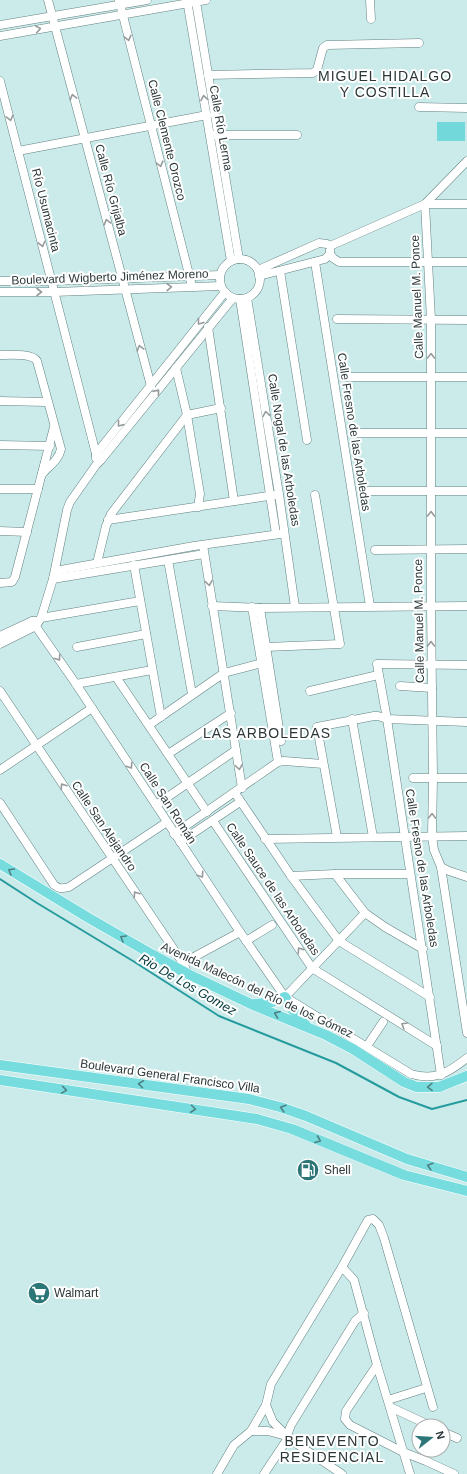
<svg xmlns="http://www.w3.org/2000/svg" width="467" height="1474" font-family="Helvetica,sans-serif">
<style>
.pitch{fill:#73d8da}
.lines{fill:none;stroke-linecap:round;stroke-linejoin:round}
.stream{stroke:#259b9d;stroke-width:2}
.minor-casing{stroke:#648181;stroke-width:9}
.major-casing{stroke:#fff;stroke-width:11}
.minor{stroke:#fff;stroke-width:8}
.major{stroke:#76dcde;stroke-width:10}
.oneway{stroke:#959b9c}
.oneway2{stroke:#4d8183}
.labels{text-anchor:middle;stroke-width:4;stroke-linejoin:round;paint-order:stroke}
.street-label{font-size:12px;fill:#2b3738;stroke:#fff}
.poi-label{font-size:12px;fill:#2b3738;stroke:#fff;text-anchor:start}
.water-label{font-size:13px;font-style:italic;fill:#053a3b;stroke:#fff}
.quarter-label{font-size:14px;letter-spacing:1px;fill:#2b3738;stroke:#fff}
</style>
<rect width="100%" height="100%" fill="#cbebeb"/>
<rect class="pitch" x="437" y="122" width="28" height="19"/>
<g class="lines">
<path class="stream" d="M 0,879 L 37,903 L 133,961 L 219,1016 L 336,1063 L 399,1097 L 432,1109 L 467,1100"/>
<g class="minor-casing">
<g id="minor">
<path d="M 48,0 L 151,386"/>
<path d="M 119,0 L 192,286"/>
<path d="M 187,0 L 231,261"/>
<path d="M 370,0 L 371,19"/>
<path d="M 196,2 L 239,259"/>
<path d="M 0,25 L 147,0"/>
<path d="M 0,36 L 206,0"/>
<path d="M 208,75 L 313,73 L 317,70 L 323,48 L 327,45 L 419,43"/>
<path d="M 0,81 L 96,454 L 101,460"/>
<path d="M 419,107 L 467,108"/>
<path d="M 213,135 L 297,135"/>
<path d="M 18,151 L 207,115"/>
<path d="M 467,204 L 425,204 L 431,319 L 431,607 L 433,778 L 432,836 L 434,850 L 441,867 L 467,1033"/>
<path d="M 330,246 L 425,204 L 467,161"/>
<path d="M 330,254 L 333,258 L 339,262 L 467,262"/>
<circle cx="240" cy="279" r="20"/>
<path d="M 315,262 L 370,606"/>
<path d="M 258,270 L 319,243 L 327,244 L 330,246 L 330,254 L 325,259 L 259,276"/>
<path d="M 280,271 L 307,440"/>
<path d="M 0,281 L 51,281 L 220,275"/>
<path d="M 0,292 L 54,292 L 221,286"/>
<path d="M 247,298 L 279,494 L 295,607"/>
<path d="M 240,299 L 276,534"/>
<path d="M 337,319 L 467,320"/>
<path d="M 208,327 L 234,501"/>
<path d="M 0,355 C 9,355 32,353 37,361 L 61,449 C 59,460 49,466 42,474"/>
<path d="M 176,368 L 187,415 L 200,494 L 198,507"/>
<path d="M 344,377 L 467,377"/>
<path d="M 0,401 L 47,402"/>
<path d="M 354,433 L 467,433"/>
<path d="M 0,445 L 50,446"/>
<path d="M 96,458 L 96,454 L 225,292"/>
<path d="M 0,489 L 38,489"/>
<path d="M 368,491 L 467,491"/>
<path d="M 108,520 L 275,495"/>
<path d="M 0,531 L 27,532"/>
<path d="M 203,545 L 242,788"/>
<path d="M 375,550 L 467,549"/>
<path d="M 168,560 L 192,694"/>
<path d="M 97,563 L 106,526 L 111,514 L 187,415 L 221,408"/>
<path d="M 134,565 L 161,717"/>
<path d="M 55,571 L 194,546 L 280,534"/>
<path d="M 53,579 L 204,554"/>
<path d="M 0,583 L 12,582 L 15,577 L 54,427"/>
<path d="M 212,606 L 260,608 L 467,606"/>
<path d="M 252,607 L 278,762"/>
<path d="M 260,608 L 281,741"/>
<path d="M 41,618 L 140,601"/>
<path d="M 32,621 L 76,684 L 240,932 L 285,997 L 411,1074 C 435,1081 448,1073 467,1058"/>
<path d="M 0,636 L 32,621 L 37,621"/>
<path d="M 0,644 L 36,626 L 41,618 L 53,579 L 67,510 L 70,502 L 96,465 L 101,460 L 233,298"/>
<path d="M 77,647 L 146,634"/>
<path d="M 266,647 L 340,644 L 315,495"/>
<path d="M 116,677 L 207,812"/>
<path d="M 76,684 L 152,670"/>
<path d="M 400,686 L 432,688"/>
<path d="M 0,691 L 183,963 L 188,974"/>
<path d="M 310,691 L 378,675"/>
<path d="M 352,719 L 373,837"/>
<path d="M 149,725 L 224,673 L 262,663"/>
<path d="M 168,754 L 231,713"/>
<path d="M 0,770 L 92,708"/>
<path d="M 413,778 L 467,778"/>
<path d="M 235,793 L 291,876 L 339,941 L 430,997"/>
<path d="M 0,803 L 54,885 C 59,889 62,889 69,887 L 167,822"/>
<path d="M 156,805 L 236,750"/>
<path d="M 213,821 L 312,968 L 437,1046"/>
<path d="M 174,834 L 278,762 L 284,761 L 323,764"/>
<path d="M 337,837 L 317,727 L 374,716 L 378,716 L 387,719 L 467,722"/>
<path d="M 265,839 L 467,836"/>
<path d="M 180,842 L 240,802"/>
<path d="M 441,867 L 449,871 L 467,877"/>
<path d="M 335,874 L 365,913 L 385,927 L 423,949"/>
<path d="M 291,876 L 335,874 L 410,874"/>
<path d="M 246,941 L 272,925"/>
<path d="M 183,963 L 240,932"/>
<path d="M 285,997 L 365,913"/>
<path d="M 367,1046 L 383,1022"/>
<path d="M 441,1075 L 387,719 L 377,664 L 467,665"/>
<path d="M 342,1267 L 354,1280 L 377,1365 L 410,1474"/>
<path d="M 377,1365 L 346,1411 L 345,1419 L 350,1425 L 403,1452 L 426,1461 L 454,1474"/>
<path d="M 388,1400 L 426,1388"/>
<path d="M 266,1405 L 273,1422 L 287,1436"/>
<path d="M 390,1407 L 431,1426"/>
<path d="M 251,1431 L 268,1431 L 286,1436"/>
<path d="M 443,1432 L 457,1438"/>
<path d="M 288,1438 L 342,1474"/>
<path d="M 217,1474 L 234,1445 L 251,1431 L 266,1405 L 271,1384 L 342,1267 L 368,1220 L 373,1219 L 379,1225 L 384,1238 L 433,1407"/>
<path d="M 264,1474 L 288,1438 L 287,1436 L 291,1425 L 355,1321 L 364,1313"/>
</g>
</g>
<g class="major-casing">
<g id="major">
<path d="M 0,864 L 87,917 L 153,955 L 188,974 L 253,1005 L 326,1035 L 353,1049 L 404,1082 L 417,1087 L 439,1087 L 467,1076"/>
<path d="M 255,1004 L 272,1002 L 285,997 L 291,1008 L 305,1023"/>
<path d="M 0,1065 L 249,1099 L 280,1107 L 306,1116 L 407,1159 L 467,1177"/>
<path d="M 0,1080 L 257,1119 L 292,1129 L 404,1175 L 467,1191"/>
</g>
</g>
<use href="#minor" class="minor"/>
<use href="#major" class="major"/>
</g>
<defs><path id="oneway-chevron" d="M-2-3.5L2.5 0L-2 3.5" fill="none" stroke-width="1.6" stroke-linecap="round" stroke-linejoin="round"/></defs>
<g class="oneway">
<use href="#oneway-chevron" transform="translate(38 29) rotate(-10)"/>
<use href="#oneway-chevron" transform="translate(128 38) rotate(76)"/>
<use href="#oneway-chevron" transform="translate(73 97) rotate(-105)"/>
<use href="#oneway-chevron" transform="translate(204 98) rotate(-100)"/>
<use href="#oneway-chevron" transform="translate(10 118) rotate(76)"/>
<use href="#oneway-chevron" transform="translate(160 164) rotate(75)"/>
<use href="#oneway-chevron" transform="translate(107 222) rotate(-105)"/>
<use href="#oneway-chevron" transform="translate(42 244) rotate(76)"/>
<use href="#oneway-chevron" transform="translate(169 287) rotate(-2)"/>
<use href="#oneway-chevron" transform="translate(39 292)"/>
<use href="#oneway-chevron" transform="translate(200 322) rotate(128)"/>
<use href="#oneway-chevron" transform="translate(140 348) rotate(-105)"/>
<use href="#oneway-chevron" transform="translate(431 356) rotate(-89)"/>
<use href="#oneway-chevron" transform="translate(157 392) rotate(-51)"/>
<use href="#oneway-chevron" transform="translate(266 414) rotate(-99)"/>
<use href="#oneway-chevron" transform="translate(120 424) rotate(129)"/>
<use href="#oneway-chevron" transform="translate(431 514) rotate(-89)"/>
<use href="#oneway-chevron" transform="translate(209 583) rotate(81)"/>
<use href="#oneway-chevron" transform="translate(431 644) rotate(-91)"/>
<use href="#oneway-chevron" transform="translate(58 658) rotate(56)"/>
<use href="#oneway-chevron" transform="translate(130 766) rotate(56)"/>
<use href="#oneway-chevron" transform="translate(239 767) rotate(82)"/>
<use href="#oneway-chevron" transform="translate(63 786) rotate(-124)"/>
<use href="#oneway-chevron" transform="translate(432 816) rotate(-89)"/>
<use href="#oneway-chevron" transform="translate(201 875) rotate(56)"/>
<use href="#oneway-chevron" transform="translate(136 894) rotate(-124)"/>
<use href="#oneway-chevron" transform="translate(300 950) rotate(-125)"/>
<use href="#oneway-chevron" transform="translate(404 1025) rotate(-149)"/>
</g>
<g class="oneway2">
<use href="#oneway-chevron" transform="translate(11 871) rotate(-149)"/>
<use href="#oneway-chevron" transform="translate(123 938) rotate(-150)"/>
<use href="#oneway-chevron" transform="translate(277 1014) rotate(-158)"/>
<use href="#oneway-chevron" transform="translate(141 1084) rotate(-172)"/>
<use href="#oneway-chevron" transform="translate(430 1087) rotate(179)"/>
<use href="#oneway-chevron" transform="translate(64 1090) rotate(9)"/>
<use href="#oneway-chevron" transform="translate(283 1108) rotate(-163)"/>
<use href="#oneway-chevron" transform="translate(193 1109) rotate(7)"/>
<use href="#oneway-chevron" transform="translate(318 1140) rotate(22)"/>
<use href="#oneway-chevron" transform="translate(430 1166) rotate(-163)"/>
</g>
<defs>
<g id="fuel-disc" transform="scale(1.15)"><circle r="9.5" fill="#2c7677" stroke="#fff"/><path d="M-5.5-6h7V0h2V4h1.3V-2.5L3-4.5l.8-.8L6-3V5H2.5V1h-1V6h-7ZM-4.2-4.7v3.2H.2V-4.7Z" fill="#fff"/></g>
<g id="supermarket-disc" transform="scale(1.15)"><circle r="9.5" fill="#2c7677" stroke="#fff"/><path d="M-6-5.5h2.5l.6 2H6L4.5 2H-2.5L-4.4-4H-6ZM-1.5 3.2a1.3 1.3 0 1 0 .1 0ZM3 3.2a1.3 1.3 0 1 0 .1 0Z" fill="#fff"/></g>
</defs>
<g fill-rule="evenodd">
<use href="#fuel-disc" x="308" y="1170"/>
<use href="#supermarket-disc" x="39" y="1293"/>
</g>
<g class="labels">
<g class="street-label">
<text transform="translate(221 128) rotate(80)" y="4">Calle Río Lerma</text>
<text transform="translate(167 140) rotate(76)" y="4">Calle Clemente Orozco</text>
<text transform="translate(111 190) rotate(75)" y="4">Calle Río Grijalba</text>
<text transform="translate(46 210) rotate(76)" y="4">Río Usumacinta</text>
<text transform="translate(110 277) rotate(-2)" y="4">Boulevard Wigberto Jiménez Moreno</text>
<text transform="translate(417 297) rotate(-92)" y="4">Calle Manuel M. Ponce</text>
<text transform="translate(354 432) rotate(81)" y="4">Calle Fresno de las Arboledas</text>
<text transform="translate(284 450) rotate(81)" y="4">Calle Nogal de las Arboledas</text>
<text transform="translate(419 621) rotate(-91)" y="4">Calle Manuel M. Ponce</text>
<text transform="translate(168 803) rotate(57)" y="4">Calle San Román</text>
<text transform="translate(104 826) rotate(56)" y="4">Calle San Alejandro</text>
<text transform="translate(422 868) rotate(81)" y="4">Calle Fresno de las Arboledas</text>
<text transform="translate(273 889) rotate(56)" y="4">Calle Sauce de las Arboledas</text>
<text transform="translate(257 990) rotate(25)" y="4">Avenida Malecón del Río de los Gómez</text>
<text transform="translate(170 1076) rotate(8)" y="4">Boulevard General Francisco Villa</text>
</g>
<g class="poi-label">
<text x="324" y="1174">Shell</text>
<text x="54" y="1297">Walmart</text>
</g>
<g class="water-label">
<text transform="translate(188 984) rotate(30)" y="5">Rio De Los Gomez</text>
</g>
<g class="quarter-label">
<text x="385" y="81">MIGUEL HIDALGO<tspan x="385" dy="16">Y COSTILLA</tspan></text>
<text x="267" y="738">LAS ARBOLEDAS</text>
<text x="332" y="1446">BENEVENTO<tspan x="332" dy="16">RESIDENCIAL</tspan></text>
</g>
</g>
<g transform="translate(431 1438) rotate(73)"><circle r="19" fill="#ffffff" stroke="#aaafaf"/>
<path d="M0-3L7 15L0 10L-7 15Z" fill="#2c7677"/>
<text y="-6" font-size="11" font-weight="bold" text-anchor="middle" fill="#2b3738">N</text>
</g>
</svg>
